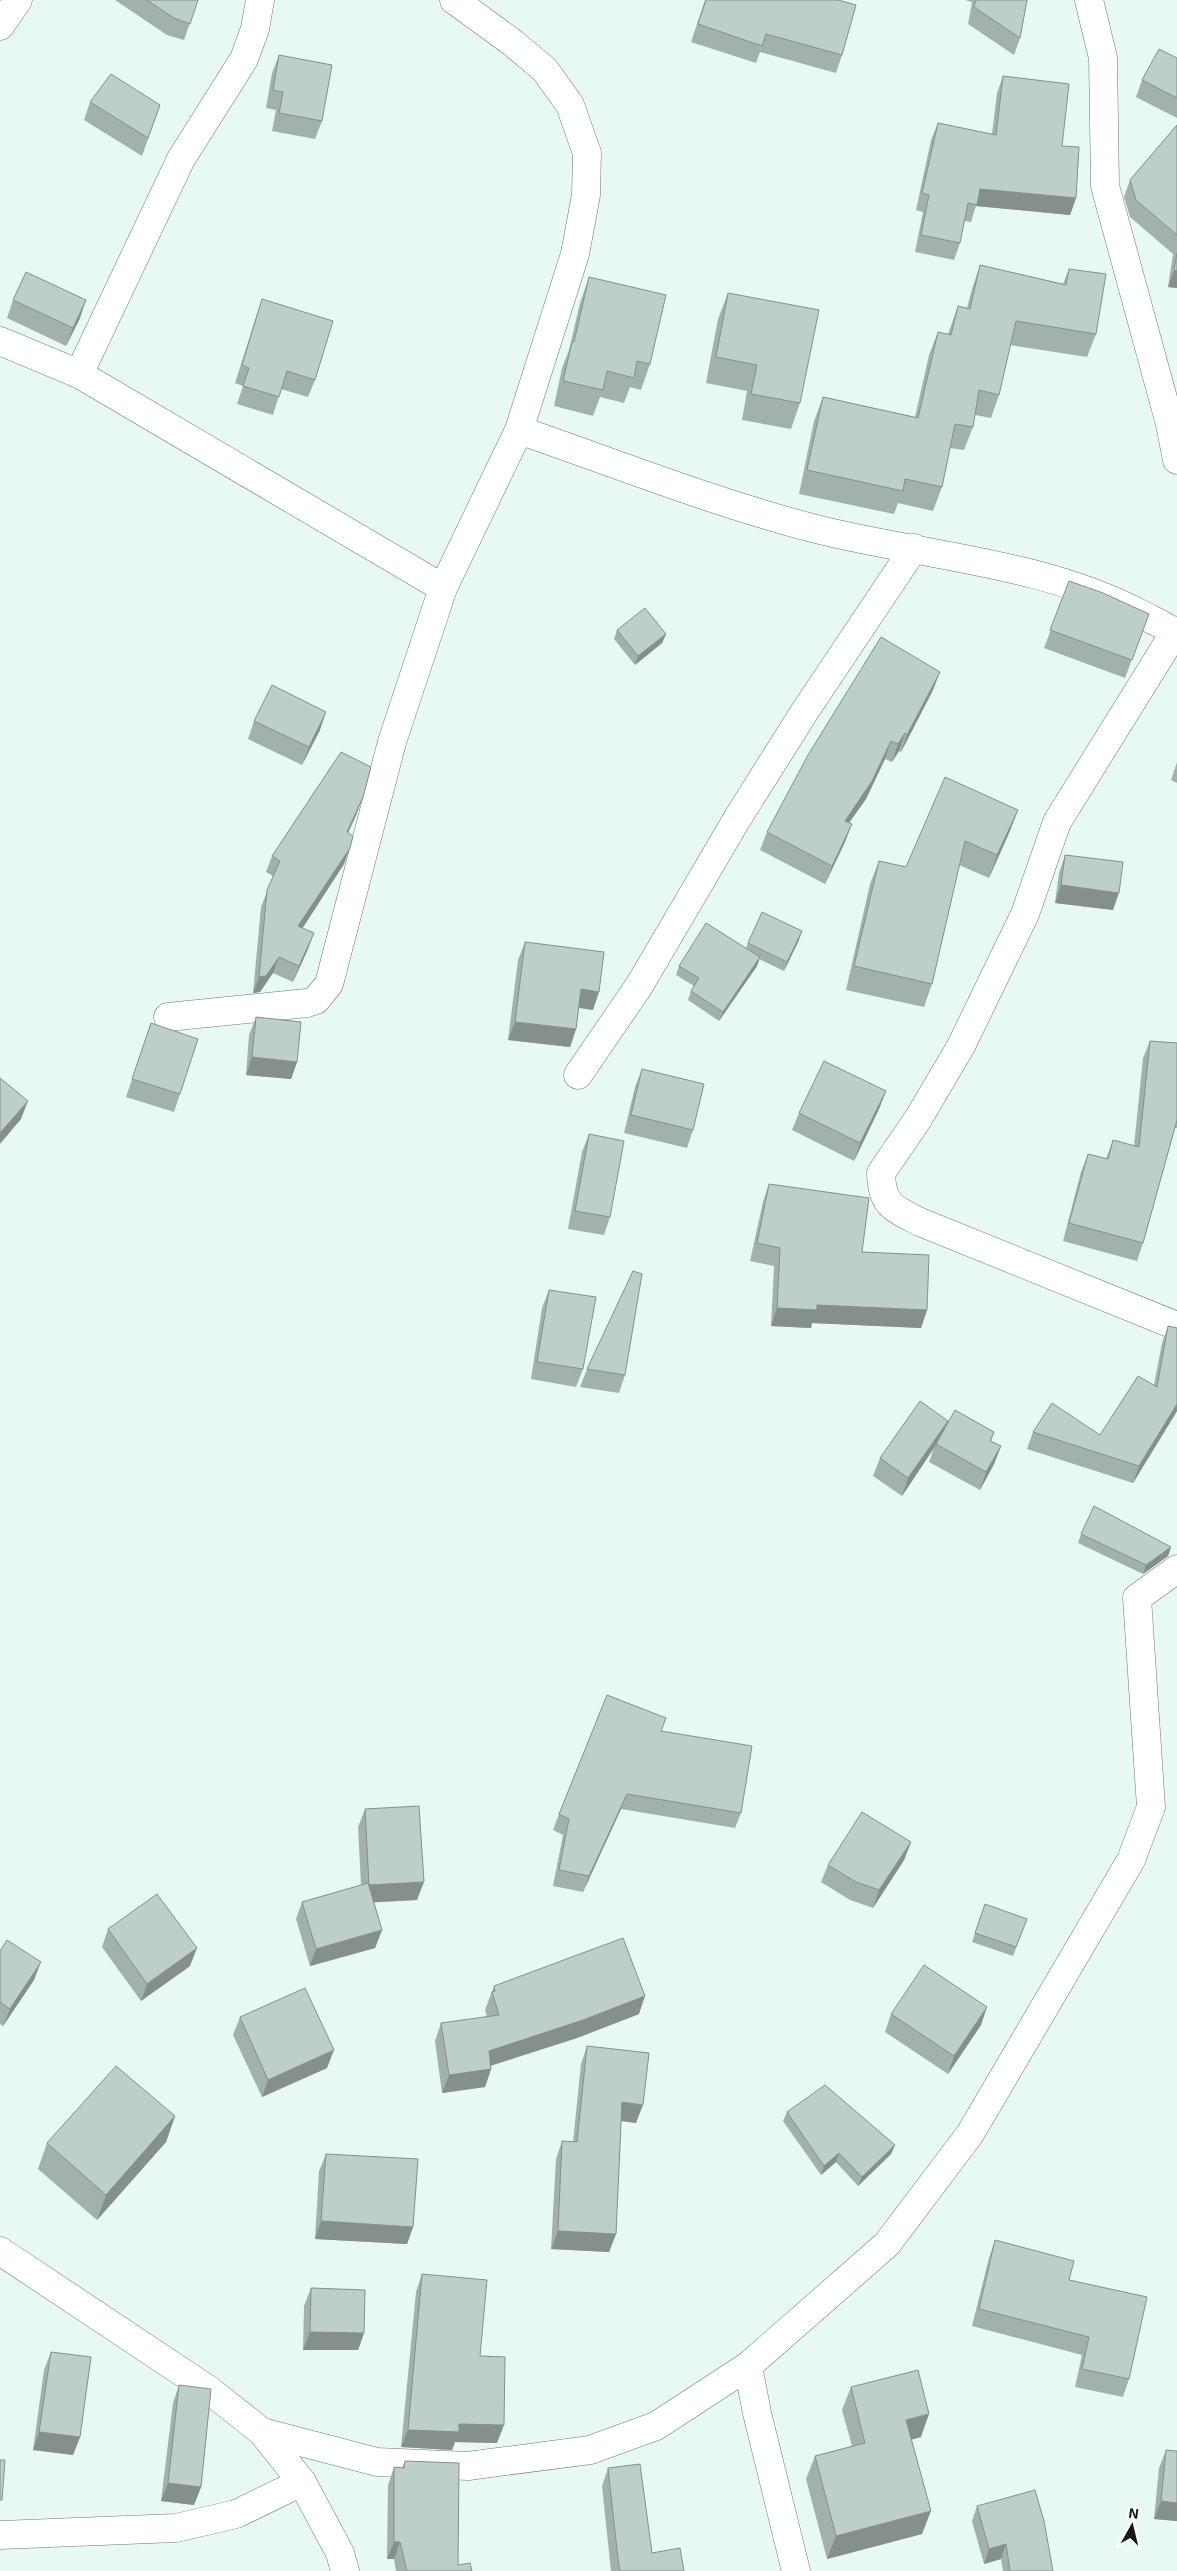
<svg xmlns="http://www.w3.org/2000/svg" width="1177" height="2571" font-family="'Exo 2',sans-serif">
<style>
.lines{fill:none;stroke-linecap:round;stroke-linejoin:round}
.minor-casing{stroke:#6c7b77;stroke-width:29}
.minor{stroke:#fff;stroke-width:28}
.wall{fill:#a3b1ae}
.shaded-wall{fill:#85908d}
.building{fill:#bececa;stroke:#85908d}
</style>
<rect width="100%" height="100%" fill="#e8f8f4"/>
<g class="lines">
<g class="minor-casing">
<g id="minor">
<path d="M 1089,0 L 1103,58 L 1105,186 L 1170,424 L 1177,460"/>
<path d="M 0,26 L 18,0"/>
<path d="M 0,341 L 79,374 L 443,588"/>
<path d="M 79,374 L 181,159 L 244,59 L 255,29 L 260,0"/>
<path d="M 519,430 C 617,464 715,503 816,529 C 924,556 1041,562 1141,614 C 1152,620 1166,626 1177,634"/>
<path d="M 1175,632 L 1057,822 L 1025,914 L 961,1046 L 918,1119 L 881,1173 C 882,1206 893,1208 920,1222 L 1177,1326"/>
<path d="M 168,1017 L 307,1003 L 316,1000 L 329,984 L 392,742 L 443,588 L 519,430 L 575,254 L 586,195 L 587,153 L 570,105 L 545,70 L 513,43 L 454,0"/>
<path d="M 578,1075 L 639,986 L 737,819 L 805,711 L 914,548"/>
<path d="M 0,2251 L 209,2390 L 262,2432 L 302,2482 L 340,2553 L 345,2571"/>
<path d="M 748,2366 L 757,2413 L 796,2571"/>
<path d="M 262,2432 L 377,2462 L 468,2466 L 590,2450 L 656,2426 L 748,2366 L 887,2244 L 970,2134 L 1131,1860 L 1151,1807 L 1137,1598 L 1177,1569"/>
<path d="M 0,2535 L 176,2528 L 236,2514 L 302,2482"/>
</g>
</g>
<use href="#minor" class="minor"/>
</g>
<g class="wall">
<path d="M 115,0 L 198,0 L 184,40 L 167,35 Z"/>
<path d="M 705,0 L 838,0 L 842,55 L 836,73 L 760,52 L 756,63 L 691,42 Z"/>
<path d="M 965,0 L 1027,0 L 1020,38 L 1014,55 L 968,24 L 972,2 Z"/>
<path d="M 279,55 L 322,121 L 315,139 L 272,131 L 276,110 L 266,108 L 272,73 Z"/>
<path d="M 1177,58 L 1177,118 L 1136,97 L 1142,80 Z"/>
<path d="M 1003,76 L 1062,146 L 1076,198 L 1070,215 L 976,206 L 971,222 L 964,221 L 960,243 L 954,260 L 915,252 L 923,212 L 916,210 L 931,140 L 938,123 L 992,134 L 997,93 Z"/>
<path d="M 90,102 L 160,105 L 142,156 L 84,120 Z"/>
<path d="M 1177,125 L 1177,288 L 1168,287 L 1173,254 L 1130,217 L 1124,197 L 1130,180 Z"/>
<path d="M 980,265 L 1063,284 L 1069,269 L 1096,334 L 1087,357 L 1010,345 L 999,395 L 991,418 L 975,415 L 973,427 L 964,450 L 950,448 L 942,487 L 933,511 L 898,503 L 894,514 L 799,494 L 814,421 L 823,397 L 915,417 L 929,355 L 938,332 L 948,334 L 958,306 L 967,308 L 972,289 Z"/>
<path d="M 589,277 L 650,364 L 641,390 L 630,387 L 624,403 L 600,397 L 593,416 L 554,406 L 562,368 L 569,350 L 580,303 Z"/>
<path d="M 728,293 L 800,403 L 791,429 L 742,420 L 747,391 L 706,383 L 718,319 Z"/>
<path d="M 262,299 L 315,380 L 308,397 L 281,389 L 273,415 L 237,404 L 243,386 L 235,383 L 256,317 Z"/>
<path d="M 13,300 L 80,318 L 66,346 L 7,318 Z"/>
<path d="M 1069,581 L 1149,614 L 1125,678 L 1044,648 Z"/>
<path d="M 617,630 L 666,634 L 662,643 L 635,665 L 614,639 Z"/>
<path d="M 933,690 L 901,752 L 899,751 L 892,762 L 885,759 L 866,799 L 849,823 L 845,842 L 825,884 L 760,850 L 767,832 Z"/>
<path d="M 254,721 L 320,730 L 302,765 L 248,739 Z"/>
<path d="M 1177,762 L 1177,783 L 1171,780 Z"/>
<path d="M 1018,810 L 1009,833 L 989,878 L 959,865 L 932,984 L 924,1007 L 846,990 L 870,884 L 879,861 L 906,867 Z"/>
<path d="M 357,813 L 348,833 L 344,864 L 302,928 L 308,949 L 293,982 L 273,973 L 260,992 L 253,993 L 261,907 L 273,876 L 266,872 L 272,856 Z"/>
<path d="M 1065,855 L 1113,910 L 1055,903 L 1059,873 Z"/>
<path d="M 799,940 L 784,971 L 759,959 L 757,966 L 719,1021 L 688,1000 L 691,991 L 694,986 L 676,975 L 679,966 L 746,948 L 748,943 Z"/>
<path d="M 525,942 L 593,1010 L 579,1008 L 576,1029 L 570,1047 L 508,1040 L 518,960 Z"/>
<path d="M 256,1017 L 297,1062 L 291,1079 L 246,1075 L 249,1035 Z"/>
<path d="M 151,1023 L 180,1094 L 174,1112 L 126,1097 Z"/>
<path d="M 1150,1041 L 1177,1043 L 1177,1128 L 1175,1128 L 1143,1243 L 1137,1261 L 1063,1241 L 1081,1172 L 1088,1154 L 1106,1159 L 1113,1140 L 1134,1146 L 1143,1058 Z"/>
<path d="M 642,1069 L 693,1130 L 687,1148 L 624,1133 L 635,1087 Z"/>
<path d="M 886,1091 L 879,1109 L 854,1161 L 792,1130 L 799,1113 Z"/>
<path d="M 589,1134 L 610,1217 L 604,1235 L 568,1229 L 582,1152 Z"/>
<path d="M 769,1184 L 862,1252 L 927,1310 L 921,1328 L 812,1323 L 811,1328 L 771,1326 L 774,1266 L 750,1261 L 763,1202 Z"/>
<path d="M 549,1290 L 583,1369 L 576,1387 L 531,1379 L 542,1308 Z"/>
<path d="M 1168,1326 L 1177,1411 L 1133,1483 L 1027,1449 L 1033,1432 L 1100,1435 L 1154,1385 L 1162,1343 Z"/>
<path d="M 587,1369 L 625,1375 L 619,1393 L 580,1387 Z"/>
<path d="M 948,1421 L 945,1428 L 994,1432 L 991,1441 L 1001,1446 L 994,1464 L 980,1490 L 929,1462 L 934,1448 L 902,1496 L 873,1476 L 880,1458 Z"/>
<path d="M 1081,1534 L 1171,1547 L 1168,1556 L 1143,1574 L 1078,1543 Z"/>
<path d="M 661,1731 L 741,1813 L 735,1828 L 621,1809 L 583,1892 L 553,1886 L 563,1835 L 553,1830 L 559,1814 Z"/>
<path d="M 365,1809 L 417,1900 L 374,1902 L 382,1930 L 375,1948 L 310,1966 L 296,1919 L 302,1902 L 361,1885 L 358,1827 Z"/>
<path d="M 911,1842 L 904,1860 L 873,1908 L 850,1900 L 821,1882 L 828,1865 Z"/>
<path d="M 985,1904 L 1027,1919 L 1013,1956 L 972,1942 Z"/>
<path d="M 108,1929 L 190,1966 L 141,2001 L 102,1947 Z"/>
<path d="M 0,1951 L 34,1980 L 3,2026 L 0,2024 Z"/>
<path d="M 494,1986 L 639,2014 L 577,2038 L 491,2066 L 491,2069 L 485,2087 L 442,2093 L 435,2041 L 441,2023 L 487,2017 L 485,2010 Z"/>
<path d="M 891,2014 L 981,2025 L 948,2074 L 885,2032 Z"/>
<path d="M 240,2017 L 327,2068 L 262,2097 L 233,2035 Z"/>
<path d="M 587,2046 L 636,2123 L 621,2121 L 616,2234 L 609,2252 L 551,2249 L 556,2159 L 562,2141 L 573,2142 L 581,2064 Z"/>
<path d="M 787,2112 L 895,2145 L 891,2154 L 858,2186 L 836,2162 L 821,2175 L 783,2121 Z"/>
<path d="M 175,2116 L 166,2142 L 97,2220 L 38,2169 L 47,2143 Z"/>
<path d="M 326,2154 L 413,2227 L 407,2244 L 315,2239 L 319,2171 Z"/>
<path d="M 995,2240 L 1069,2280 L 1129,2379 L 1123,2397 L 1075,2387 L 1082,2355 L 972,2326 L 989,2258 Z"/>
<path d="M 422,2274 L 480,2356 L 497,2443 L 455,2442 L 452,2450 L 401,2447 L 416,2292 Z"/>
<path d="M 311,2288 L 364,2333 L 358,2350 L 303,2350 L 304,2306 Z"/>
<path d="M 51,2352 L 80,2437 L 73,2455 L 33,2450 L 44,2370 Z"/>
<path d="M 179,2385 L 201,2487 L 194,2505 L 161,2501 L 173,2403 Z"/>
<path d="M 851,2387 L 921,2437 L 911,2440 L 922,2534 L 827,2559 L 806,2479 L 815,2456 L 852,2446 L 842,2410 Z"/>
<path d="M 1166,2450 L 1177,2451 L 1177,2521 L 1154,2519 L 1159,2468 Z"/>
<path d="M 405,2461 L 458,2565 L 472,2571 L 396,2571 L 394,2559 L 387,2559 L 388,2485 L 394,2467 L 402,2468 Z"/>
<path d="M 608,2468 L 652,2553 L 684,2571 L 611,2571 L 602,2486 Z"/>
<path d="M 977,2506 L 1053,2571 L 1003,2571 L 1001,2559 L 984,2564 L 972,2521 Z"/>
</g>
<g class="shaded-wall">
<path d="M 980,189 L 1076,198 L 1070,215 L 976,206 Z"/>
<path d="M 1174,270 L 1177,271 L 1177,288 L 1168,287 Z"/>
<path d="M 86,300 L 80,318 L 66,346 L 73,328 Z"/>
<path d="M 666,634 L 662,643 L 635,665 L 638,656 Z"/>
<path d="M 940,672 L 933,690 L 901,752 L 907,735 Z"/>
<path d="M 326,712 L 320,730 L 302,765 L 309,747 Z"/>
<path d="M 905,733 L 899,751 L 892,762 L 898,744 Z"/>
<path d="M 891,741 L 885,759 L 866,799 L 838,838 L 845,821 Z"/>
<path d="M 363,797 L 357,813 L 341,848 L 347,832 Z"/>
<path d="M 1018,810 L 1009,833 L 989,878 L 997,855 Z"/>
<path d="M 852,824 L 845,842 L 825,884 L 832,866 Z"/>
<path d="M 350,848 L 344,864 L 293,943 L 298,926 Z"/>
<path d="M 1061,885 L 1119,893 L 1113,910 L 1055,903 Z"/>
<path d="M 802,931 L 799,940 L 784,971 L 787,962 Z"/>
<path d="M 314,933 L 308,949 L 293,982 L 299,966 Z"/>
<path d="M 279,957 L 273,973 L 260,992 L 253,993 L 259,977 Z"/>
<path d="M 760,957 L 757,966 L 719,1021 L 723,1012 Z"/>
<path d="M 581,989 L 599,992 L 593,1010 L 575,1007 Z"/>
<path d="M 515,1022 L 576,1029 L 570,1047 L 508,1040 Z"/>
<path d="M 252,1057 L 297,1062 L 291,1079 L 246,1075 Z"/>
<path d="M 886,1091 L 879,1109 L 854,1161 L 860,1143 Z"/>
<path d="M 28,1101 L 21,1119 L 0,1144 L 0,1133 Z"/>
<path d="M 817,1305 L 927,1310 L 921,1328 L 812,1323 L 811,1328 L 771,1326 L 777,1308 Z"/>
<path d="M 1177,1404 L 1177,1411 L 1133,1483 L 1139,1466 Z"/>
<path d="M 948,1421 L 941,1438 L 936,1444 L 934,1448 L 902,1496 L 908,1478 Z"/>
<path d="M 1001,1446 L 994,1464 L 980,1490 L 986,1472 Z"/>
<path d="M 1171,1547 L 1168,1556 L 1143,1574 L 1146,1565 Z"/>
<path d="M 627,1794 L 621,1809 L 583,1892 L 589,1876 Z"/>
<path d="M 911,1842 L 904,1860 L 873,1908 L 879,1890 Z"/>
<path d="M 424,1882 L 417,1900 L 362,1903 L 369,1885 Z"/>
<path d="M 382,1930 L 375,1948 L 310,1966 L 316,1949 Z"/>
<path d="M 197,1948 L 190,1966 L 141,2001 L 147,1984 Z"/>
<path d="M 41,1962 L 34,1980 L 3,2026 L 10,2009 Z"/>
<path d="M 645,1996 L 639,2014 L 577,2038 L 482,2068 L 489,2051 Z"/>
<path d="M 987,2007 L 981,2025 L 948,2074 L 954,2056 Z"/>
<path d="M 334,2050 L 327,2068 L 262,2097 L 268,2080 Z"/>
<path d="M 491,2069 L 485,2087 L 442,2093 L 449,2075 Z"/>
<path d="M 622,2102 L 643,2105 L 636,2123 L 615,2120 Z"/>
<path d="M 175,2116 L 166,2142 L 97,2220 L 106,2195 Z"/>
<path d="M 895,2145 L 891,2154 L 858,2186 L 862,2177 Z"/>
<path d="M 839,2153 L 836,2162 L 821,2175 L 824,2166 Z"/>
<path d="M 321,2221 L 413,2227 L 407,2244 L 315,2239 Z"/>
<path d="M 558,2231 L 616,2234 L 609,2252 L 551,2249 Z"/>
<path d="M 310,2332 L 364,2333 L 358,2350 L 303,2350 Z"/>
<path d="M 929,2414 L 921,2437 L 897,2443 L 906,2420 Z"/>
<path d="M 459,2424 L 504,2425 L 497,2443 L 455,2442 L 452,2450 L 401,2447 L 408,2430 Z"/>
<path d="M 39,2432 L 80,2437 L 73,2455 L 33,2450 Z"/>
<path d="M 168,2483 L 201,2487 L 194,2505 L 161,2501 Z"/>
<path d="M 1161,2501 L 1177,2503 L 1177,2521 L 1154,2519 Z"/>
<path d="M 931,2511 L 922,2534 L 827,2559 L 836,2536 Z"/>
<path d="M 394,2542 L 400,2542 L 394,2559 L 387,2559 Z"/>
<path d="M 1006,2544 L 1001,2559 L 984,2564 L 989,2549 Z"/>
</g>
<g class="building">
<path d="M 147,0 L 198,0 L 190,24 L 174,18 Z"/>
<path d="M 706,0 L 838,0 L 856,5 L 842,55 L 766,34 L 762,46 L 698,24 Z"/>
<path d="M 976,0 L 1027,0 L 1020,38 L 974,7 Z"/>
<path d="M 1159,49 L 1177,58 L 1177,98 L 1142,80 Z"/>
<path d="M 279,55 L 332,65 L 322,121 L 279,113 L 283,92 L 273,90 Z"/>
<path d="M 111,74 L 160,105 L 148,138 L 90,102 Z"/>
<path d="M 1003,76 L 1069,84 L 1062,146 L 1079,147 L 1076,198 L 980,189 L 977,205 L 968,203 L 960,243 L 921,235 L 929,195 L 922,193 L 938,123 L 996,135 Z"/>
<path d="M 1177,125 L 1177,235 L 1136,200 L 1130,180 Z"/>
<path d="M 1177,253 L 1177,271 L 1174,270 Z"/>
<path d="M 980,265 L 1066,285 L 1069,269 L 1106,274 L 1096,334 L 1016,321 L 999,395 L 979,390 L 973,427 L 955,424 L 942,487 L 905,479 L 903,491 L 807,470 L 823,397 L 918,418 L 938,332 L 951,335 L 958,306 L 970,309 Z"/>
<path d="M 26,272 L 86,300 L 73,328 L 13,300 Z"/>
<path d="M 589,277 L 666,295 L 650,364 L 637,361 L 634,378 L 607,371 L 603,390 L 563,381 L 572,342 L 574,342 Z"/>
<path d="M 728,293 L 819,310 L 800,403 L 751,394 L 757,365 L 716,357 Z"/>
<path d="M 262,299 L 333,321 L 315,380 L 287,371 L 279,397 L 243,386 L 249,368 L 242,365 Z"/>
<path d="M 1069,581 L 1103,593 L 1149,614 L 1132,660 L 1050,630 Z"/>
<path d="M 645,608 L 666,634 L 638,656 L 617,630 Z"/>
<path d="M 881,637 L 940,672 L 907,735 L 905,733 L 898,744 L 891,741 L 872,781 L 845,821 L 852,824 L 832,866 L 767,832 L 808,755 Z"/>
<path d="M 272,685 L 326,712 L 309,747 L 254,721 Z"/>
<path d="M 341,752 L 371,767 L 363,797 L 347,832 L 353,836 L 350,848 L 298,926 L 314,933 L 299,966 L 279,957 L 266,976 L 259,977 L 267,890 L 280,861 L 272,856 Z"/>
<path d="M 945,777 L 1018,810 L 997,855 L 965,841 L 932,984 L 854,966 L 879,861 L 906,867 Z"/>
<path d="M 1065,855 L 1123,862 L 1119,893 L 1061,885 Z"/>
<path d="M 762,912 L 802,931 L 787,962 L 748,943 Z"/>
<path d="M 706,923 L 760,957 L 723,1012 L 691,991 L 699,978 L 679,966 Z"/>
<path d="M 525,942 L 604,952 L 599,992 L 581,989 L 576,1029 L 515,1022 Z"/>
<path d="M 256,1017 L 301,1022 L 297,1062 L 252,1057 Z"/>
<path d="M 151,1023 L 198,1039 L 180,1094 L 132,1079 Z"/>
<path d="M 1150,1041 L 1177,1043 L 1177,1120 L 1143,1243 L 1069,1223 L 1088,1154 L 1108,1159 L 1113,1140 L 1139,1147 Z"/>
<path d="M 824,1061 L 886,1091 L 860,1143 L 799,1113 Z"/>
<path d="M 642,1069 L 704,1084 L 693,1130 L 631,1115 Z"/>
<path d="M 0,1078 L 28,1101 L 0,1133 Z"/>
<path d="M 589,1134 L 624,1141 L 610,1217 L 575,1211 Z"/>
<path d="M 769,1184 L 869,1198 L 862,1252 L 929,1255 L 927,1310 L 817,1305 L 817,1310 L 777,1308 L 780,1248 L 757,1243 Z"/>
<path d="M 633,1271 L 642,1274 L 625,1375 L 587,1369 Z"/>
<path d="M 549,1290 L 596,1297 L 583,1369 L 537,1362 Z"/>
<path d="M 1168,1326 L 1177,1328 L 1177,1404 L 1139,1466 L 1033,1432 L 1052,1403 L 1100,1435 L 1138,1376 L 1157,1387 Z"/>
<path d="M 920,1401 L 948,1421 L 908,1478 L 880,1458 Z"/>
<path d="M 955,1410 L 994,1432 L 990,1441 L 1001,1446 L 986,1472 L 936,1444 Z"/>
<path d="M 1094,1506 L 1171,1547 L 1146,1565 L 1081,1534 Z"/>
<path d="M 607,1695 L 666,1718 L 661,1731 L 752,1746 L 741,1813 L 627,1794 L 589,1876 L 559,1870 L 569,1819 L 559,1814 Z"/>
<path d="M 419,1806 L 424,1882 L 369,1885 L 365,1809 Z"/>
<path d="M 862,1812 L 911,1842 L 879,1890 L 856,1882 L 828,1865 Z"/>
<path d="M 368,1883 L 382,1930 L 316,1949 L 302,1902 Z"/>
<path d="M 157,1894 L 197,1948 L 147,1984 L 108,1929 Z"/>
<path d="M 985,1904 L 1027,1919 L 1016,1947 L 975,1933 Z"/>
<path d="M 623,1938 L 645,1996 L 583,2020 L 489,2051 L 491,2069 L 449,2075 L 441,2023 L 499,2015 L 492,1992 L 495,1991 L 494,1986 Z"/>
<path d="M 7,1940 L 41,1962 L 10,2009 L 0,2002 L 0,1951 Z"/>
<path d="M 924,1965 L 987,2007 L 954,2056 L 891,2014 Z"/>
<path d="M 305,1988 L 334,2050 L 268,2080 L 240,2017 Z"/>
<path d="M 587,2046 L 649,2053 L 643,2105 L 622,2102 L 616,2234 L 558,2231 L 562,2141 L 577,2142 Z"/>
<path d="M 116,2066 L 175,2116 L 106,2195 L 47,2143 Z"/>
<path d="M 825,2085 L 895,2145 L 862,2177 L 839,2153 L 824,2166 L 787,2112 Z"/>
<path d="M 326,2154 L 418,2159 L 413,2227 L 321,2221 Z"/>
<path d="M 995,2240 L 1074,2261 L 1069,2280 L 1147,2297 L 1129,2379 L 1082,2369 L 1089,2337 L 979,2309 Z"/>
<path d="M 422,2274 L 487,2280 L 480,2356 L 505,2357 L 504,2425 L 459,2424 L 459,2432 L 408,2430 Z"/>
<path d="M 311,2288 L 365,2290 L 364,2333 L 310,2332 Z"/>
<path d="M 51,2352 L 91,2357 L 80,2437 L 39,2432 Z"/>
<path d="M 918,2370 L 929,2414 L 906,2420 L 931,2511 L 836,2536 L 815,2456 L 865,2443 L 851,2387 Z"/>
<path d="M 179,2385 L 211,2389 L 201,2487 L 168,2483 Z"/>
<path d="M 1166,2450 L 1177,2451 L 1177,2503 L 1161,2501 Z"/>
<path d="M 0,2460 L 5,2460 L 2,2500 L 0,2500 Z"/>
<path d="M 405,2461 L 459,2463 L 458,2565 L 470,2563 L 472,2571 L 407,2571 L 400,2542 L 394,2542 L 394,2467 L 404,2468 Z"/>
<path d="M 640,2464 L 652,2553 L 680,2548 L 684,2571 L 620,2571 L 618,2559 L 608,2468 Z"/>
<path d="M 1035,2490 L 1044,2521 L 1053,2571 L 1010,2571 L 1006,2544 L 989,2549 L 977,2506 Z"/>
</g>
<g transform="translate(1132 2526) rotate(8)" stroke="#ffffff" stroke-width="4" paint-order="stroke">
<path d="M0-4L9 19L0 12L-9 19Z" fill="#131817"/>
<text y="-8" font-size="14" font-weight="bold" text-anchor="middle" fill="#131817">N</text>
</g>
</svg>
